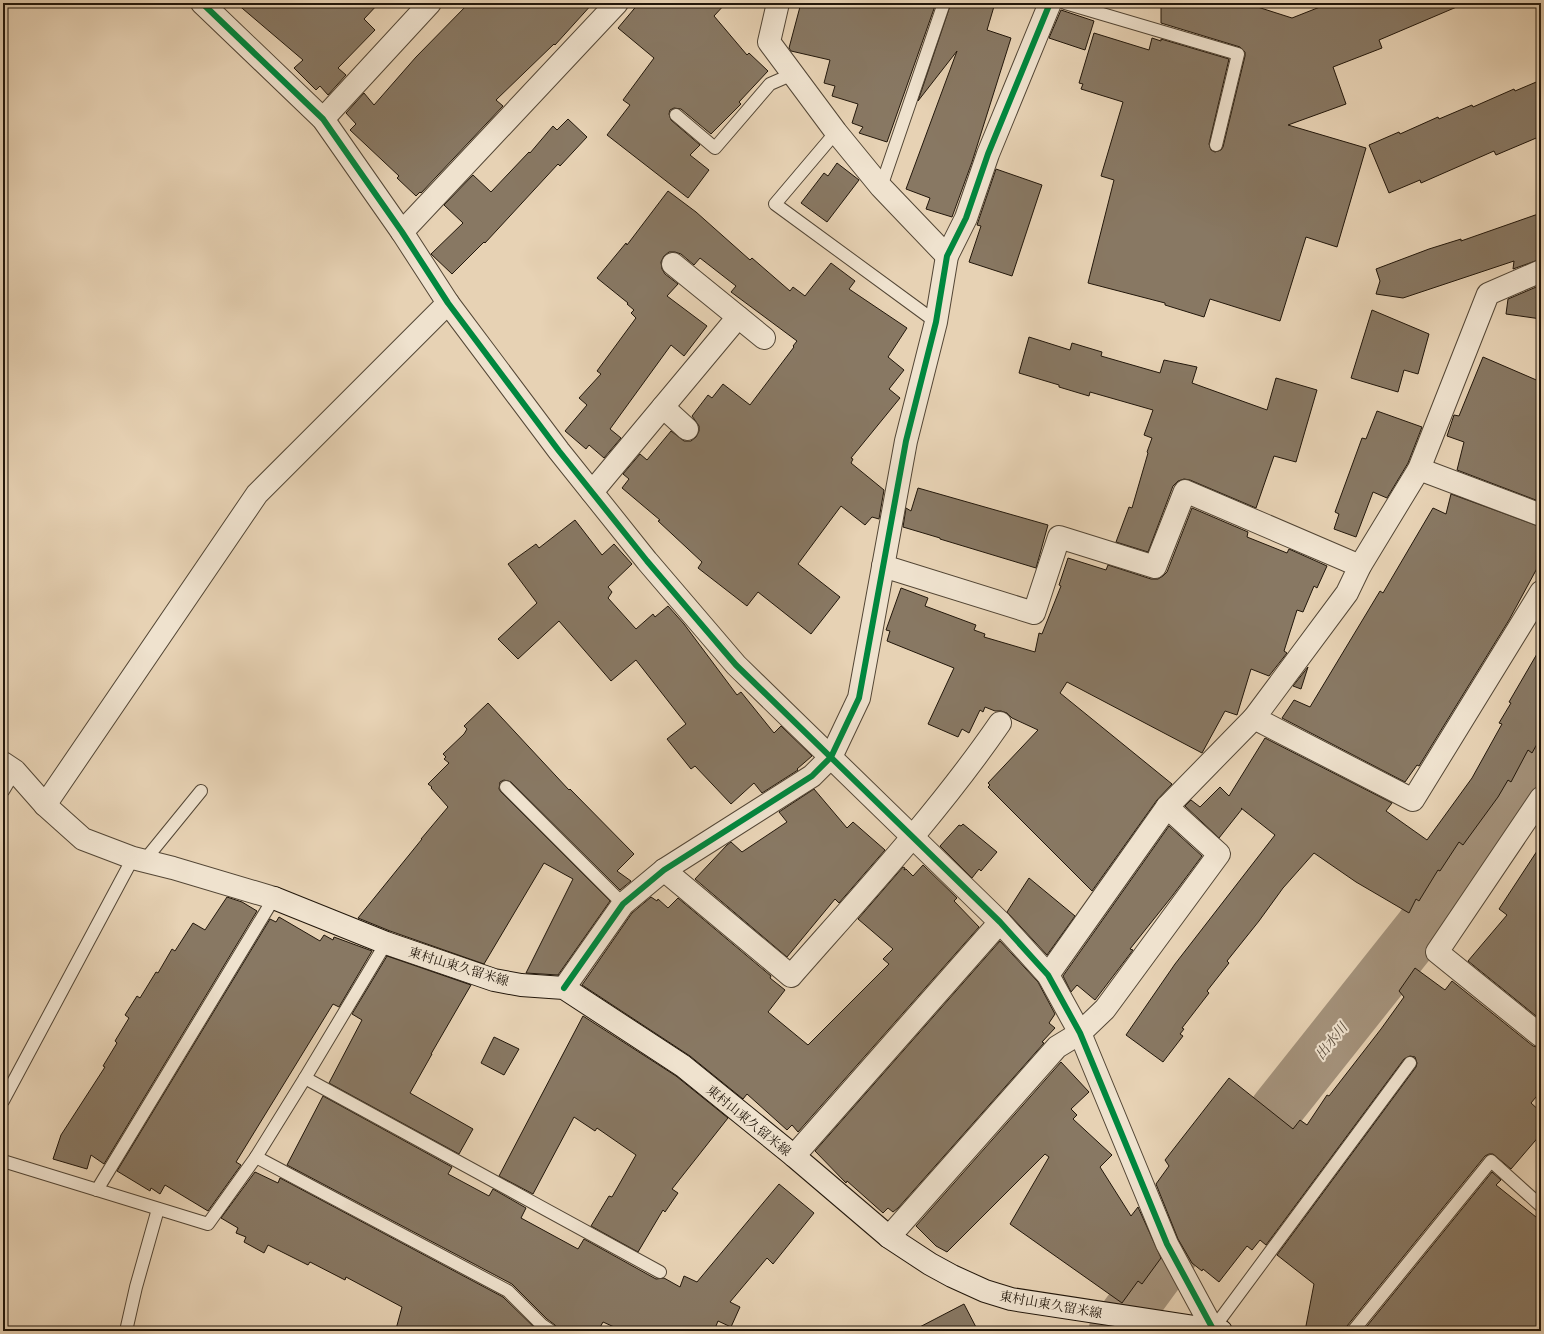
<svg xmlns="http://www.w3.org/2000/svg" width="1544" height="1334" font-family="Cardo,'Noto Serif JP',serif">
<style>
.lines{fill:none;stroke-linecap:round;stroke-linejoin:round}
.river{stroke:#a4927b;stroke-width:53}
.building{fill:#887863;stroke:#22170b}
.lane-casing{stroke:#534635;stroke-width:14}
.street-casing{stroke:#534635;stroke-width:24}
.secondary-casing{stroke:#22170b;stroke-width:24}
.lane{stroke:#efe2ce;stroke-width:12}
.street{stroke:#efe2ce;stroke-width:22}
.secondary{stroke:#efe2ce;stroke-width:22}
.cycleway-casing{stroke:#efe2ce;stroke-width:8}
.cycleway{stroke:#00873e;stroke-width:6}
.labels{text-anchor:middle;stroke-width:4;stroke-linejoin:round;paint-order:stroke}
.street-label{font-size:13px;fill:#22170b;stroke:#efe2ce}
.water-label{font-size:14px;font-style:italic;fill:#564838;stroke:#efe2ce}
</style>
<rect width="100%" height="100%" fill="#e7d2b4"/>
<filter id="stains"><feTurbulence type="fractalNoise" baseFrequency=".005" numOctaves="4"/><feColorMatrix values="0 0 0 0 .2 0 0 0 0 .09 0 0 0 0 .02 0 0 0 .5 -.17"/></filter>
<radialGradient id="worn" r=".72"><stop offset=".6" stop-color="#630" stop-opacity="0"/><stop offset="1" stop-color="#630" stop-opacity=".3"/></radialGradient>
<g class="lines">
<path class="river" d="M 1115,1331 L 1278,1108 L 1421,928 L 1541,746"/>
</g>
<g class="building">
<path d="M 236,3 L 379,3 L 364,19 L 375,30 L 338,68 L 346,75 L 328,95 L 320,86 L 316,90 L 294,68 L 303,60 Z"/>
<path d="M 469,3 L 593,3 L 555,45 L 554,44 L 496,100 L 503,106 L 421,193 L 420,192 L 416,196 L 397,178 L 399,176 L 350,130 L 356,124 L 346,113 L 364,93 L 374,105 L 416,57 Z"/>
<path d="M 639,3 L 726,3 L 714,16 L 747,55 L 749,53 L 768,71 L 739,102 L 741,104 L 711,134 L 681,109 L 674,108 L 670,110 L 669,114 L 671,120 L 700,145 L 690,155 L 709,170 L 688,198 L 607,135 L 630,105 L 623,100 L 654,58 L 618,28 Z"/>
<path d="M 801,3 L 936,3 L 887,142 L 859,133 L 863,127 L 852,123 L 858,104 L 832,96 L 835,86 L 824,83 L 830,60 L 791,51 L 789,48 Z"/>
<path d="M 951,3 L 995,3 L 987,30 L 1011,38 L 972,162 L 952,217 L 926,209 L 930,198 L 906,189 L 957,51 L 918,101 Z"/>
<path d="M 1161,3 L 1245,3 L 1292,18 L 1330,3 L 1466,3 L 1379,40 L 1382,48 L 1333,67 L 1346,104 L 1288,125 L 1366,148 L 1337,247 L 1306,237 L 1280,321 L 1210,299 L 1204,317 L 1165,305 L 1165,303 L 1088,283 L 1114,180 L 1101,176 L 1123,102 L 1081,89 L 1083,84 L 1079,83 L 1094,33 L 1149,50 L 1152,38 L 1161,41 L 1161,39 L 1229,59 L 1209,144 L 1211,150 L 1215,152 L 1221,150 L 1223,147 L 1245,56 L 1245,52 L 1240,47 L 1161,23 Z"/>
<path d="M 1061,10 L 1094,21 L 1085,50 L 1049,38 Z"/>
<path d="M 1541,80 L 1541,136 L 1496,155 L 1494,151 L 1421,183 L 1420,180 L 1389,193 L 1369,145 L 1399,132 L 1400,134 L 1438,117 L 1439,119 L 1472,105 L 1473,107 L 1514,89 L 1515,91 Z"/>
<path d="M 568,119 L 587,137 L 560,166 L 558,164 L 485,243 L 484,242 L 452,274 L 431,254 L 463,223 L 444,205 L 473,175 L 491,192 L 529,152 L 530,153 L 553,126 L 557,130 Z"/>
<path d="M 837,163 L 859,180 L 827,222 L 801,203 L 824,173 L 828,176 Z"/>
<path d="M 996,169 L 1042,185 L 1012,276 L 969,262 L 981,226 L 977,225 Z"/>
<path d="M 668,191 L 696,212 L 750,260 L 752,258 L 790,291 L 793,287 L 805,296 L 831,263 L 855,281 L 849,289 L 907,328 L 888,357 L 904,370 L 889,389 L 900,398 L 851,458 L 853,459 L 851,463 L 884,490 L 879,519 L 872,517 L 865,525 L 841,506 L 798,564 L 840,597 L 811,634 L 758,592 L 747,606 L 698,568 L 702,562 L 658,521 L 660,520 L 622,488 L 629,479 L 623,474 L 640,454 L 647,460 L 671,431 L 684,441 L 691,441 L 696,437 L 699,431 L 699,426 L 692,416 L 708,395 L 712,398 L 723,384 L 750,405 L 794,347 L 793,346 L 797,341 L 731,292 L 736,286 L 700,258 L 694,265 L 681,254 L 675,252 L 669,252 L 664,256 L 661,262 L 662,269 L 665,274 L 678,284 L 667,296 L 707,326 L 684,356 L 671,345 L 610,429 L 621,438 L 604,458 L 589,445 L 586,449 L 565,431 L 587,405 L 579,398 L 601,374 L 597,371 L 636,318 L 631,313 L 634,310 L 627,304 L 628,303 L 597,278 L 626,243 L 627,245 Z"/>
<path d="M 1541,213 L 1541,259 L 1513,269 L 1514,261 L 1403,298 L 1376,294 L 1380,281 L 1376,269 L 1429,249 L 1461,239 L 1461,241 Z"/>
<path d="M 1541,285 L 1541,319 L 1506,314 L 1508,299 Z"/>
<path d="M 1372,310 L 1429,334 L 1418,374 L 1404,370 L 1398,392 L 1351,378 Z"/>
<path d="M 1029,337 L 1070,350 L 1072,343 L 1102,352 L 1101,356 L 1160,373 L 1164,360 L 1197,367 L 1192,383 L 1267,410 L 1276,378 L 1317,390 L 1296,462 L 1274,456 L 1256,508 L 1190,480 L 1184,479 L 1178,481 L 1173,486 L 1148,552 L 1116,542 L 1129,507 L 1132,508 L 1148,453 L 1147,452 L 1152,438 L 1144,435 L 1153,410 L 1090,392 L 1089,396 L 1059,387 L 1059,385 L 1019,373 Z"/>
<path d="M 1483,357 L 1541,382 L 1541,502 L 1457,470 L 1464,442 L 1447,436 L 1454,415 L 1459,416 Z"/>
<path d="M 1377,411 L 1422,427 L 1408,463 L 1387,498 L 1373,492 L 1356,537 L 1334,529 L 1339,514 L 1335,512 L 1362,438 L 1366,439 Z"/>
<path d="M 918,488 L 1048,525 L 1036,568 L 940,539 L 940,538 L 903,527 L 906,508 L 911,511 Z"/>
<path d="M 1451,494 L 1541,527 L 1541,561 L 1509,620 L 1419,766 L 1417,765 L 1405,782 L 1282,718 L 1294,700 L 1310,707 L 1380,591 L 1383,593 L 1433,508 L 1446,514 Z"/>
<path d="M 1192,508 L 1248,532 L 1247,537 L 1287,553 L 1289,549 L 1327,566 L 1317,588 L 1314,586 L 1303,612 L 1297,610 L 1284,651 L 1287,653 L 1269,676 L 1251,669 L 1237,715 L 1225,711 L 1202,753 L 1067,682 L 1060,693 L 1172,784 L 1157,800 L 1092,891 L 988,787 L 990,785 L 988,783 L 1038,730 L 1012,718 L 1007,713 L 1001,711 L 995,711 L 985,707 L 983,712 L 980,710 L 969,733 L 962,729 L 958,737 L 928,724 L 954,668 L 887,641 L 890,631 L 886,630 L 901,588 L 928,598 L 925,606 L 976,625 L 974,630 L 985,634 L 984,637 L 1035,652 L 1039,633 L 1042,634 L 1061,586 L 1059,585 L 1068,558 L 1106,570 L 1108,565 L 1151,579 L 1158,579 L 1163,576 L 1167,572 Z"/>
<path d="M 575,520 L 602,555 L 614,544 L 632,564 L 608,587 L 612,592 L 608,598 L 636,629 L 653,614 L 655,617 L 668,606 L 684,624 L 737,695 L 741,692 L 774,733 L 781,726 L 812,756 L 797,769 L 798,770 L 762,793 L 754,783 L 731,804 L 695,766 L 691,769 L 667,739 L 686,724 L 636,660 L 611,681 L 559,621 L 518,659 L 498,639 L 537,603 L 508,564 L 536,544 L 539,548 Z"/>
<path d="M 1541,647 L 1541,737 L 1532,753 L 1528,750 L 1511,782 L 1508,780 L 1498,797 L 1463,845 L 1459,842 L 1440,871 L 1438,870 L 1419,901 L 1416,899 L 1409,913 L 1356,882 L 1314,853 L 1283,888 L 1259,921 L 1227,961 L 1229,963 L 1207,991 L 1209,993 L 1182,1028 L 1184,1029 L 1180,1034 L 1183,1036 L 1163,1062 L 1126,1035 L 1175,964 L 1275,835 L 1241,808 L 1242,809 L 1219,838 L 1185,806 L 1191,800 L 1200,807 L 1220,787 L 1229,796 L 1265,738 L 1392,803 L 1386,811 L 1427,840 L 1472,778 L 1502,724 L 1499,723 L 1511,703 L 1509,702 Z"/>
<path d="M 1308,667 L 1301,689 L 1293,686 Z"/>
<path d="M 488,703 L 569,790 L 570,789 L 634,854 L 617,871 L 631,881 L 620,890 L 511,782 L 504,780 L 500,782 L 499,789 L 501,792 L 610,901 L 558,975 L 526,973 L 573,879 L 544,863 L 484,964 L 390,931 L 358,918 L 422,839 L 421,839 L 448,807 L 431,788 L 432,787 L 428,784 L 449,763 L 444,759 L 446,757 L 443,754 L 464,734 L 467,729 L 464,726 Z"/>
<path d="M 814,789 L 847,828 L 853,822 L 885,850 L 839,903 L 835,899 L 787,957 L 695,879 L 727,845 L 731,842 L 742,852 L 787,822 L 779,812 Z"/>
<path d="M 963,824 L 997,852 L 981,871 L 979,869 L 972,878 L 940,846 L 959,825 L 961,826 Z"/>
<path d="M 1169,826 L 1202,856 L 1173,895 L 1130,949 L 1133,950 L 1095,1000 L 1077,985 L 1071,992 L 1063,976 Z"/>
<path d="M 1541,845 L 1541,1020 L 1468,961 L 1507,915 L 1499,909 Z"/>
<path d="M 923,865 L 957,898 L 954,901 L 979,927 L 798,1132 L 792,1125 L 787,1130 L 747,1094 L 743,1099 L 690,1056 L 582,985 L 632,913 L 651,897 L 657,901 L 658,899 L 668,908 L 678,898 L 771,976 L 770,978 L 785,990 L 768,1012 L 808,1045 L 889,964 L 883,959 L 893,949 L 858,919 L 903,867 L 905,868 L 904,870 L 906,869 L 913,876 Z"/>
<path d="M 1029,878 L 1075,916 L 1047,955 L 1007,912 Z"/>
<path d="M 227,897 L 242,902 L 257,911 L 104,1164 L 91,1155 L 87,1169 L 53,1159 L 61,1135 L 105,1067 L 103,1066 L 117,1043 L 115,1041 L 129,1018 L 125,1015 L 137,996 L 140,998 L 156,972 L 158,973 L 172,949 L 175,951 L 193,923 L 205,930 Z"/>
<path d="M 279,917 L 320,941 L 324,935 L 333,940 L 334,937 L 372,951 L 339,1007 L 333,1004 L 236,1162 L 241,1165 L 208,1211 L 165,1185 L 160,1194 L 151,1188 L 150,1191 L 117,1171 L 270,919 L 276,922 Z"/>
<path d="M 1000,941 L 1038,982 L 1055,1014 L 1049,1023 L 1055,1028 L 1042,1042 L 1044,1043 L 898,1208 L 893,1212 L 888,1208 L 883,1213 L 847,1181 L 846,1183 L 815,1151 Z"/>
<path d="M 387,956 L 471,985 L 431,1054 L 432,1054 L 410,1093 L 473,1129 L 459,1154 L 329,1083 L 362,1020 L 352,1014 Z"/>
<path d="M 1415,968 L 1445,990 L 1452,981 L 1533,1046 L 1541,1048 L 1541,1091 L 1531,1103 L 1541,1112 L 1541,1134 L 1511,1169 L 1493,1154 L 1489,1154 L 1485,1156 L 1347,1326 L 1346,1331 L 1305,1331 L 1314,1284 L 1277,1255 L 1416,1067 L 1417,1063 L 1415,1057 L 1410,1056 L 1404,1059 L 1266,1245 L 1260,1240 L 1252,1250 L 1247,1246 L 1219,1282 L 1203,1269 L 1202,1271 L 1192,1263 L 1178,1239 L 1156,1184 L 1169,1166 L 1165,1160 L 1229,1078 L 1293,1129 L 1300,1120 L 1307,1125 L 1327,1095 L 1329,1096 L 1381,1029 L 1404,997 L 1399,991 Z"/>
<path d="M 583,1016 L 676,1076 L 728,1118 L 672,1189 L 678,1193 L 665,1212 L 663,1210 L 638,1252 L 591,1226 L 609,1196 L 612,1197 L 636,1155 L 597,1128 L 595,1131 L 574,1117 L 533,1194 L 499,1176 Z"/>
<path d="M 494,1037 L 519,1049 L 504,1075 L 481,1063 Z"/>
<path d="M 1061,1062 L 1089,1092 L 1071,1109 L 1077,1115 L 1073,1119 L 1112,1155 L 1100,1167 L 1131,1216 L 1138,1207 L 1161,1258 L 1142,1284 L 1138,1281 L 1122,1303 L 1010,1224 L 1049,1157 L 1045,1154 L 947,1252 L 936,1246 L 916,1226 Z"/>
<path d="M 323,1096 L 452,1167 L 448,1174 L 489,1196 L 493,1189 L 526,1208 L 521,1218 L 578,1249 L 584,1239 L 656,1279 L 664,1278 L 680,1287 L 684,1276 L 697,1282 L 779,1184 L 814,1213 L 773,1264 L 767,1258 L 730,1302 L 740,1307 L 731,1327 L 718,1321 L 714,1331 L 623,1331 L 603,1322 L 598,1331 L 558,1331 L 555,1325 L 547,1319 L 512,1284 L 287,1165 Z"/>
<path d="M 255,1172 L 278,1183 L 280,1178 L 503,1297 L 538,1331 L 410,1331 L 396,1329 L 402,1307 L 346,1277 L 345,1280 L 310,1262 L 308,1265 L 268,1245 L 264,1253 L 244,1242 L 246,1237 L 236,1233 L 238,1228 L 221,1218 Z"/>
<path d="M 1492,1172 L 1501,1180 L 1496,1185 L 1541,1221 L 1541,1331 L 1363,1331 Z"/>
<path d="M 964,1304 L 978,1331 L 912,1331 Z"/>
</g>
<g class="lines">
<g class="lane-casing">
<g id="lane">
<path d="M 1065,3 L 1238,54 L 1216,145"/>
<path d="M 676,115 L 715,148 L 770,84 L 793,74"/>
<path d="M 836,132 L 775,204 L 936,322"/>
<path d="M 881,187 L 944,3"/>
<path d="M 506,787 L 623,904"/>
<path d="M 3,791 L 15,771"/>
<path d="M 144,861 L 201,791"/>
<path d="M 305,1078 L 660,1272"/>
<path d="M 3,1101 L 133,858"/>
<path d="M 256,1157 L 508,1291 L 542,1325 L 551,1331"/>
<path d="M 3,1161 L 208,1224 L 256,1157 L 305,1078 L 386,943"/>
<path d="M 97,1190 L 274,898"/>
<path d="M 1213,1329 L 1410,1063"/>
<path d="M 126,1331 L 136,1287 L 158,1209"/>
<path d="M 1353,1331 L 1491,1161 L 1541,1206"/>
</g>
</g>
<g class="street-casing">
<g id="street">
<path d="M 202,3 L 323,119 L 402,232 L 448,303 L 559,451 L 647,561 L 736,665 L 1000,922 L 1048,975 L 1080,1033 L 1167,1244 L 1214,1331"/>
<path d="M 778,3 L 769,42 L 836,132 L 881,187 L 947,256"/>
<path d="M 323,119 L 430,3"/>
<path d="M 402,232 L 617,3"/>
<path d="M 673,264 L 764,338"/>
<path d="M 663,407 L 687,429"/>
<path d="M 1419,469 L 1541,515"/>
<path d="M 592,492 L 738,317"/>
<path d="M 883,566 L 1034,613 L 1059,537 L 1155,567 L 1185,491 L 1360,566"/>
<path d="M 1254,718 L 1413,800 L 1541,592"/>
<path d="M 3,763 L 15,771 L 45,805 L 83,839 L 133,858 L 173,868 L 274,898"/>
<path d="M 1541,798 L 1437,952 L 1541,1036"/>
<path d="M 45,805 L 257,494 L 448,303"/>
<path d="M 664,870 L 791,976 C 863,894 938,813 1000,723"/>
<path d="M 1048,975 L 1167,807 L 1254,718 L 1347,593 L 1360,566 L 1419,469 L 1488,294 L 1541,271"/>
<path d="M 564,988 L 623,904 L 664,870 L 812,776 L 831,757 L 859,698 L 906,441 L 936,322 L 947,256 L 966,218 L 988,154 L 1050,3"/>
<path d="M 794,1156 L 1000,922"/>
<path d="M 889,1237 L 1057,1047 L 1080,1033 L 1105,1009 L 1219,854 L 1167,807"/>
</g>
</g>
<g class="secondary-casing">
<path id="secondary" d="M 274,898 L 386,943 L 494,980 L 521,985 L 564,988 L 683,1066 L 794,1156 L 889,1237 L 930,1264 L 952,1276 L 985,1291 L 1011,1299 L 1221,1331"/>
</g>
<use href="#lane" class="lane"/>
<use href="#street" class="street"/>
<use href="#secondary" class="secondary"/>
<g class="cycleway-casing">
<g id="cycleway">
<path d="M 202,3 L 323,119 L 402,232 L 448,303 L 559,451 L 647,561 L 736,665 L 1000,922 L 1048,975 L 1080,1033 L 1167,1244 L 1214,1331"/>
<path d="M 564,988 L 623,904 L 664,870 L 812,776 L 831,757 L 859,698 L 906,441 L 936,322 L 947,256 L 966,218 L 988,154 L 1050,3"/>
</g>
</g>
<use href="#cycleway" class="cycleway"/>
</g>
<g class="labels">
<g class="street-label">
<text transform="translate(459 966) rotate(17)" y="5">東村山東久留米線</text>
<text transform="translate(749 1120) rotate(39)" y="5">東村山東久留米線</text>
<text transform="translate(1051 1304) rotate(10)" y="5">東村山東久留米線</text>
</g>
<g class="water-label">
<text transform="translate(1331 1041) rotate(-51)" y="5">出水川</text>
</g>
</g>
<rect width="1544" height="1334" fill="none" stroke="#e7d2b4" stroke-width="16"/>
<rect x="4" y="4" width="1536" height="1326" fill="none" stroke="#22170b" stroke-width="2"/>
<rect x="8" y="8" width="1528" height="1318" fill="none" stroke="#22170b"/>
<rect width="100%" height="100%" filter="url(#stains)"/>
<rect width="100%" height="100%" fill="url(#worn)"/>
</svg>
